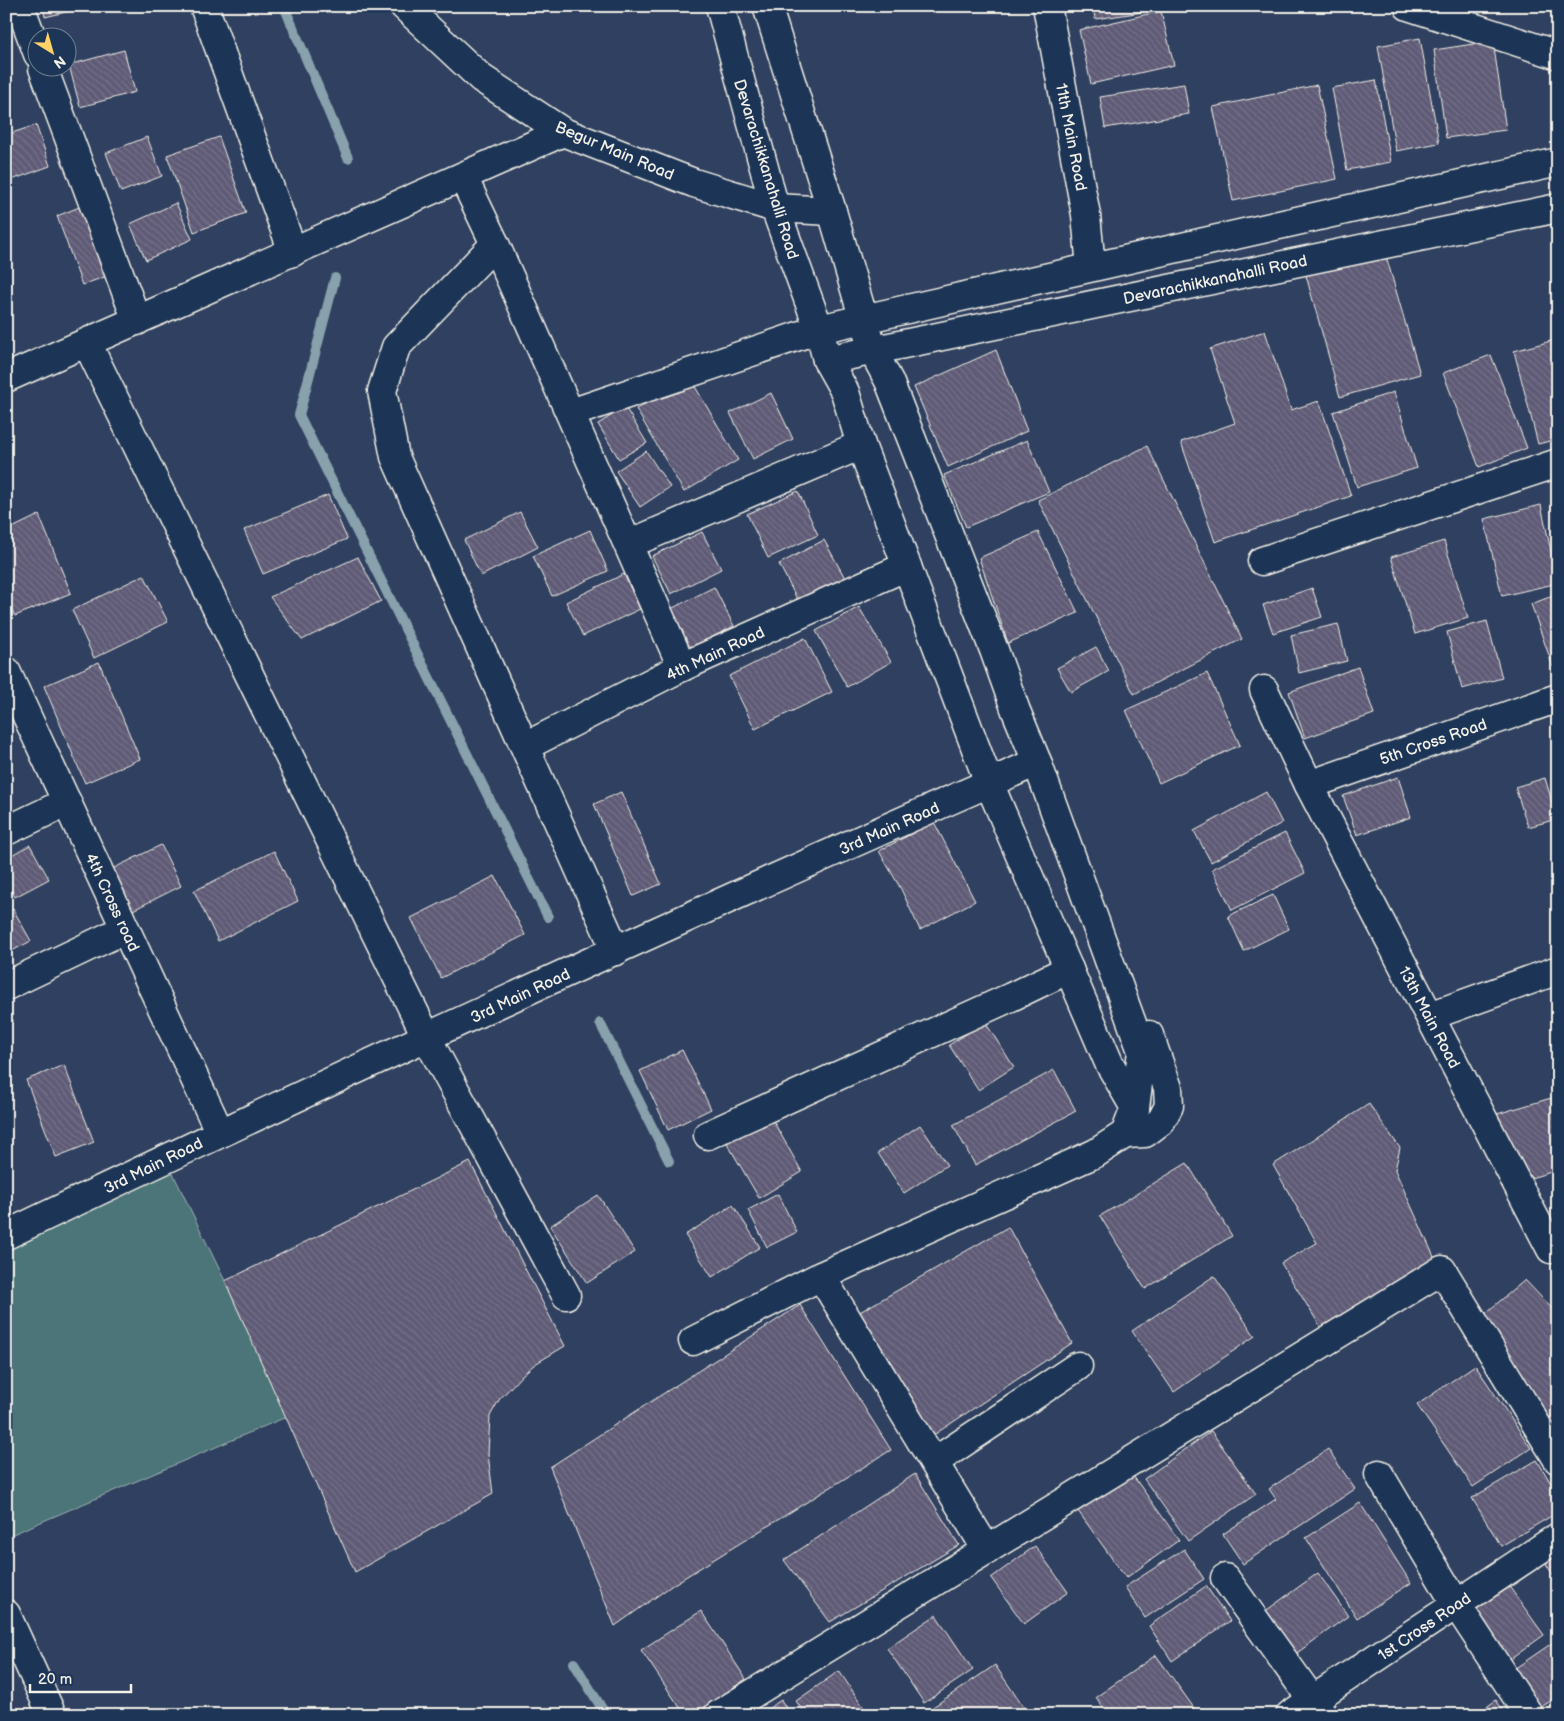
<svg xmlns="http://www.w3.org/2000/svg" width="1564" height="1721" font-family="'Balsamiq Sans',sans-serif">
<style>
.park{fill:#4b7479;stroke:#a0b2b0}
.lines{fill:none;stroke-linecap:round;stroke-linejoin:round}
.stream{stroke:#88a1ac;stroke-width:10}
.building{fill:url(#building-back-hatch);stroke:#f4f1e8}
.street-casing{stroke:#f4f1e8;stroke-width:31}
.secondary-casing{stroke:#f4f1e8;stroke-width:31}
.street{stroke:#1d3557;stroke-width:28}
.secondary{stroke:#1d3557;stroke-width:28}
.labels{text-anchor:middle;stroke-width:4;stroke-linejoin:round;paint-order:stroke}
.street-label{font-size:16px;fill:#f4f1e8;stroke:#1d3557}
</style>
<defs>
<pattern id="building-back-hatch" width="6" height="6" patternUnits="userSpaceOnUse" patternTransform="scale(1.25)"><rect width="6" height="6" fill="#5e5a76"/><path d="M-1 5l2 2M0 0l6 6M5-1l2 2" fill="none" stroke="#76728a"/></pattern>
</defs>
<rect width="100%" height="100%" fill="#304060"/>
<filter id="ink" filterUnits="userSpaceOnUse"><feTurbulence type="fractalNoise" baseFrequency=".02" numOctaves="2"/><feDisplacementMap in="SourceGraphic" scale="10" xChannelSelector="R" yChannelSelector="G"/><feConvolveMatrix kernelMatrix="1 2 1 2 8 2 1 2 1" color-interpolation-filters="sRGB"/></filter>
<g filter="url(#ink)">
<path class="park" d="M 166,1159 L 225,1281 L 286,1417 L 6,1537 L 6,1235 Z"/>
<g class="lines">
<g class="stream">
<path d="M 284,6 L 348,158"/>
<path d="M 335,278 L 299,415 L 548,917"/>
<path d="M 600,1023 L 669,1161"/>
<path d="M 574,1663 L 606,1715"/>
</g>
</g>
<g class="building">
<path d="M 43,6 L 91,6 L 45,17 Z"/>
<path d="M 1093,6 L 1171,6 L 1171,8 L 1095,19 Z"/>
<path d="M 1161,11 L 1174,65 L 1091,84 L 1079,30 Z"/>
<path d="M 1420,38 L 1439,143 L 1396,151 L 1378,46 Z"/>
<path d="M 1493,41 L 1506,130 L 1446,138 L 1434,50 Z"/>
<path d="M 124,50 L 135,92 L 80,107 L 69,65 Z"/>
<path d="M 1376,80 L 1391,162 L 1347,170 L 1332,88 Z"/>
<path d="M 1184,84 L 1189,114 L 1105,128 L 1100,97 Z"/>
<path d="M 1317,85 L 1337,179 L 1233,201 L 1213,107 Z"/>
<path d="M 36,125 L 50,166 L 6,182 L 6,135 Z"/>
<path d="M 147,137 L 162,176 L 121,192 L 106,153 Z"/>
<path d="M 219,137 L 246,213 L 194,232 L 167,155 Z"/>
<path d="M 176,203 L 192,239 L 146,260 L 130,224 Z"/>
<path d="M 82,206 L 107,276 L 82,285 L 57,216 Z"/>
<path d="M 1384,249 L 1420,374 L 1340,397 L 1305,272 Z"/>
<path d="M 1265,331 L 1291,410 L 1319,401 L 1351,496 L 1215,542 L 1181,442 L 1235,423 L 1210,349 Z"/>
<path d="M 1558,339 L 1558,439 L 1538,444 L 1514,351 Z"/>
<path d="M 996,350 L 1027,431 L 948,467 L 914,387 Z"/>
<path d="M 1491,355 L 1527,448 L 1479,467 L 1443,373 Z"/>
<path d="M 690,378 L 738,460 L 684,492 L 636,409 Z"/>
<path d="M 1394,392 L 1417,468 L 1357,487 L 1333,412 Z"/>
<path d="M 771,393 L 793,439 L 753,459 L 730,413 Z"/>
<path d="M 625,407 L 647,443 L 619,459 L 598,424 Z"/>
<path d="M 1027,440 L 1049,492 L 966,527 L 944,475 Z"/>
<path d="M 1147,446 L 1242,639 L 1134,694 L 1038,500 Z"/>
<path d="M 646,451 L 670,487 L 640,507 L 616,471 Z"/>
<path d="M 798,491 L 818,535 L 768,558 L 747,514 Z"/>
<path d="M 328,495 L 347,539 L 263,574 L 244,530 Z"/>
<path d="M 1541,505 L 1558,583 L 1502,596 L 1484,519 Z"/>
<path d="M 520,512 L 538,547 L 481,576 L 464,540 Z"/>
<path d="M 39,515 L 71,593 L 15,616 L 6,599 L 6,531 Z"/>
<path d="M 590,530 L 608,571 L 552,596 L 533,556 Z"/>
<path d="M 702,532 L 721,569 L 671,594 L 652,556 Z"/>
<path d="M 1038,532 L 1078,613 L 1008,643 L 979,558 Z"/>
<path d="M 824,540 L 845,578 L 799,603 L 779,564 Z"/>
<path d="M 1444,541 L 1468,618 L 1415,634 L 1391,557 Z"/>
<path d="M 358,557 L 381,601 L 302,640 L 270,597 Z"/>
<path d="M 624,574 L 640,609 L 583,636 L 566,602 Z"/>
<path d="M 144,575 L 168,622 L 94,658 L 72,610 Z"/>
<path d="M 714,587 L 734,626 L 687,650 L 667,611 Z"/>
<path d="M 1312,588 L 1322,617 L 1273,633 L 1263,605 Z"/>
<path d="M 1558,594 L 1558,665 L 1553,667 L 1531,604 Z"/>
<path d="M 859,607 L 891,662 L 847,687 L 816,631 Z"/>
<path d="M 1487,621 L 1502,678 L 1462,689 L 1447,632 Z"/>
<path d="M 1338,624 L 1347,661 L 1299,673 L 1291,635 Z"/>
<path d="M 805,638 L 832,692 L 755,729 L 729,676 Z"/>
<path d="M 1096,647 L 1109,671 L 1071,692 L 1057,668 Z"/>
<path d="M 99,662 L 140,759 L 85,783 L 44,686 Z"/>
<path d="M 1358,667 L 1374,714 L 1305,738 L 1289,692 Z"/>
<path d="M 1207,673 L 1240,745 L 1159,783 L 1126,710 Z"/>
<path d="M 1398,777 L 1411,817 L 1357,835 L 1343,796 Z"/>
<path d="M 1545,778 L 1557,819 L 1528,827 L 1515,787 Z"/>
<path d="M 621,792 L 661,884 L 633,896 L 594,804 Z"/>
<path d="M 1266,792 L 1282,823 L 1211,862 L 1194,831 Z"/>
<path d="M 934,822 L 975,901 L 920,930 L 901,889 L 879,851 Z"/>
<path d="M 1285,833 L 1305,873 L 1232,910 L 1212,869 Z"/>
<path d="M 30,845 L 49,879 L 15,897 L 6,881 L 6,858 Z"/>
<path d="M 161,845 L 181,886 L 133,910 L 112,869 Z"/>
<path d="M 274,851 L 298,901 L 218,941 L 194,891 Z"/>
<path d="M 495,876 L 525,935 L 441,978 L 411,918 Z"/>
<path d="M 1273,895 L 1289,929 L 1244,951 L 1228,916 Z"/>
<path d="M 13,909 L 31,941 L 6,954 L 6,912 Z"/>
<path d="M 985,1022 L 1014,1067 L 978,1090 L 949,1045 Z"/>
<path d="M 682,1050 L 711,1109 L 668,1130 L 640,1071 Z"/>
<path d="M 64,1065 L 94,1142 L 56,1157 L 26,1080 Z"/>
<path d="M 1054,1070 L 1076,1111 L 975,1165 L 953,1125 Z"/>
<path d="M 1558,1096 L 1558,1170 L 1517,1182 L 1497,1114 Z"/>
<path d="M 1369,1104 L 1400,1148 L 1395,1170 L 1439,1268 L 1328,1339 L 1281,1263 L 1317,1243 L 1273,1165 Z"/>
<path d="M 771,1117 L 802,1172 L 759,1198 L 727,1143 Z"/>
<path d="M 920,1125 L 947,1165 L 904,1193 L 878,1153 Z"/>
<path d="M 470,1162 L 565,1346 L 535,1364 L 522,1375 L 499,1400 L 490,1416 L 488,1454 L 493,1494 L 355,1572 L 225,1281 Z"/>
<path d="M 1187,1163 L 1232,1236 L 1145,1289 L 1100,1216 Z"/>
<path d="M 778,1194 L 797,1232 L 767,1247 L 748,1210 Z"/>
<path d="M 598,1195 L 635,1252 L 587,1283 L 550,1226 Z"/>
<path d="M 733,1205 L 760,1247 L 712,1277 L 685,1235 Z"/>
<path d="M 1008,1227 L 1072,1343 L 929,1438 L 858,1313 Z"/>
<path d="M 1214,1276 L 1255,1336 L 1174,1392 L 1132,1331 Z"/>
<path d="M 1525,1280 L 1558,1315 L 1558,1428 L 1475,1322 Z"/>
<path d="M 800,1305 L 891,1450 L 674,1584 L 615,1626 L 550,1467 Z"/>
<path d="M 1475,1365 L 1531,1448 L 1473,1487 L 1417,1405 Z"/>
<path d="M 1211,1431 L 1256,1494 L 1188,1541 L 1144,1479 Z"/>
<path d="M 1328,1449 L 1355,1489 L 1243,1564 L 1223,1534 L 1276,1499 L 1269,1489 Z"/>
<path d="M 1537,1460 L 1558,1495 L 1558,1512 L 1501,1546 L 1472,1498 Z"/>
<path d="M 1131,1473 L 1179,1540 L 1126,1578 L 1078,1511 Z"/>
<path d="M 915,1474 L 959,1545 L 830,1622 L 784,1560 Z"/>
<path d="M 1360,1503 L 1411,1583 L 1357,1618 L 1306,1538 Z"/>
<path d="M 1035,1546 L 1068,1592 L 1024,1624 L 991,1578 Z"/>
<path d="M 1184,1549 L 1204,1579 L 1145,1618 L 1125,1587 Z"/>
<path d="M 1558,1554 L 1558,1583 L 1545,1562 Z"/>
<path d="M 1318,1573 L 1348,1616 L 1290,1658 L 1260,1615 Z"/>
<path d="M 1503,1578 L 1544,1635 L 1504,1664 L 1462,1606 Z"/>
<path d="M 1206,1586 L 1230,1621 L 1172,1661 L 1149,1626 Z"/>
<path d="M 701,1611 L 746,1679 L 693,1715 L 685,1715 L 641,1650 Z"/>
<path d="M 936,1615 L 973,1670 L 924,1703 L 887,1648 Z"/>
<path d="M 1558,1639 L 1558,1696 L 1540,1708 L 1514,1669 Z"/>
<path d="M 1156,1655 L 1199,1715 L 1108,1715 L 1096,1697 Z"/>
<path d="M 995,1665 L 1028,1714 L 921,1715 Z"/>
<path d="M 839,1671 L 869,1715 L 806,1715 L 796,1701 Z"/>
<path d="M 781,1700 L 791,1715 L 759,1715 Z"/>
<path d="M 1496,1700 L 1506,1715 L 1476,1715 Z"/>
</g>
<g class="lines">
<g class="street-casing">
<g id="street">
<path d="M 20,6 L 38,54"/>
<path d="M 204,6 L 293,252"/>
<path d="M 1047,6 L 1086,215 L 1091,267"/>
<path d="M 1408,6 L 1558,55"/>
<path d="M 43,68 L 137,321"/>
<path d="M 463,177 L 495,244 L 682,667"/>
<path d="M 495,244 L 396,347 L 382,391 L 395,457 L 616,951"/>
<path d="M 87,343 L 427,1038 L 566,1295"/>
<path d="M 6,378 L 563,132"/>
<path d="M 571,413 L 819,329"/>
<path d="M 629,544 L 861,445"/>
<path d="M 1262,561 L 1558,463"/>
<path d="M 6,671 L 220,1133"/>
<path d="M 1264,690 L 1309,785 L 1551,1249 L 1558,1246"/>
<path d="M 526,746 L 682,667 L 907,566"/>
<path d="M 1309,785 L 1558,698"/>
<path d="M 6,831 L 67,802"/>
<path d="M 6,986 L 125,929"/>
<path d="M 1430,1016 L 1558,970"/>
<path d="M 1125,1134 L 1145,1133 L 1161,1121 L 1169,1106 L 1168,1088 L 1149,1035"/>
<path d="M 708,1135 L 1011,997 L 1069,969"/>
<path d="M 693,1341 L 821,1276"/>
<path d="M 934,1462 L 1078,1366"/>
<path d="M 1379,1474 L 1456,1604 L 1529,1715"/>
<path d="M 987,1550 L 821,1276 L 1096,1153 L 1125,1134 L 1135,1108"/>
<path d="M 1225,1578 L 1323,1715"/>
<path d="M 6,1614 L 52,1715"/>
<path d="M 718,1715 L 1442,1270 L 1558,1460"/>
<path d="M 1290,1715 L 1558,1537"/>
</g>
</g>
<g class="secondary-casing">
<g id="secondary">
<path d="M 404,6 L 481,78 L 563,132 L 694,183 L 775,208 L 832,211"/>
<path d="M 720,6 L 775,208 L 819,329 L 827,360 L 845,392 L 861,445 L 989,783 L 1109,1063 L 1135,1108"/>
<path d="M 767,6 L 832,211 L 873,351 L 889,381 L 994,650 L 1016,711 L 1037,762 L 1142,1051 L 1135,1108"/>
<path d="M 819,329 L 1558,162"/>
<path d="M 827,360 L 1558,208"/>
<path d="M 6,1235 C 347,1072 691,913 1037,762"/>
</g>
</g>
<use href="#street" class="street"/>
<use href="#secondary" class="secondary"/>
</g>
</g>
<g class="labels">
<g class="street-label">
<text transform="translate(1072 137) rotate(79)" y="6">11th Main Road</text>
<text transform="translate(615 150) rotate(23)" y="6">Begur Main Road</text>
<text transform="translate(767 169) rotate(73)" y="6">Devarachikkanahalli Road</text>
<text transform="translate(1215 279) rotate(-12)" y="6">Devarachikkanahalli Road</text>
<text transform="translate(715 653) rotate(-25)" y="6">4th Main Road</text>
<text transform="translate(1433 741) rotate(-19)" y="6">5th Cross Road</text>
<text transform="translate(889 828) rotate(-24)" y="6">3rd Main Road</text>
<text transform="translate(113 902) rotate(65)" y="6">4th Cross road</text>
<text transform="translate(520 995) rotate(-25)" y="6">3rd Main Road</text>
<text transform="translate(1430 1017) rotate(62)" y="6">13th Main Road</text>
<text transform="translate(153 1165) rotate(-26)" y="6">3rd Main Road</text>
<text transform="translate(1424 1626) rotate(-34)" y="6">1st Cross Road</text>
</g>
</g>
<rect width="1564" height="1721" fill="none" stroke="#1d3557" stroke-width="25"/>
<rect x="12" y="12" width="1539" height="1696" fill="none" stroke="#f4f1e8" stroke-width="2" filter="url(#ink)"/>
<g transform="translate(52 52) rotate(143)"><circle r="24" fill="#1d3557" stroke="#738091"/>
<path d="M0-4L9 19L0 12L-9 19Z" fill="#ffd166"/>
<text y="-8" font-size="14" font-weight="bold" text-anchor="middle" fill="#f4f1e8">N</text>
</g>
<path d="M30 1684v8h101v-8" fill="none" stroke="#f4f1e8" stroke-width="2.5"/>
<text x="38" y="1684" font-size="15" fill="#f4f1e8" stroke="#1d3557" stroke-width="4" paint-order="stroke">20 m</text>
</svg>
